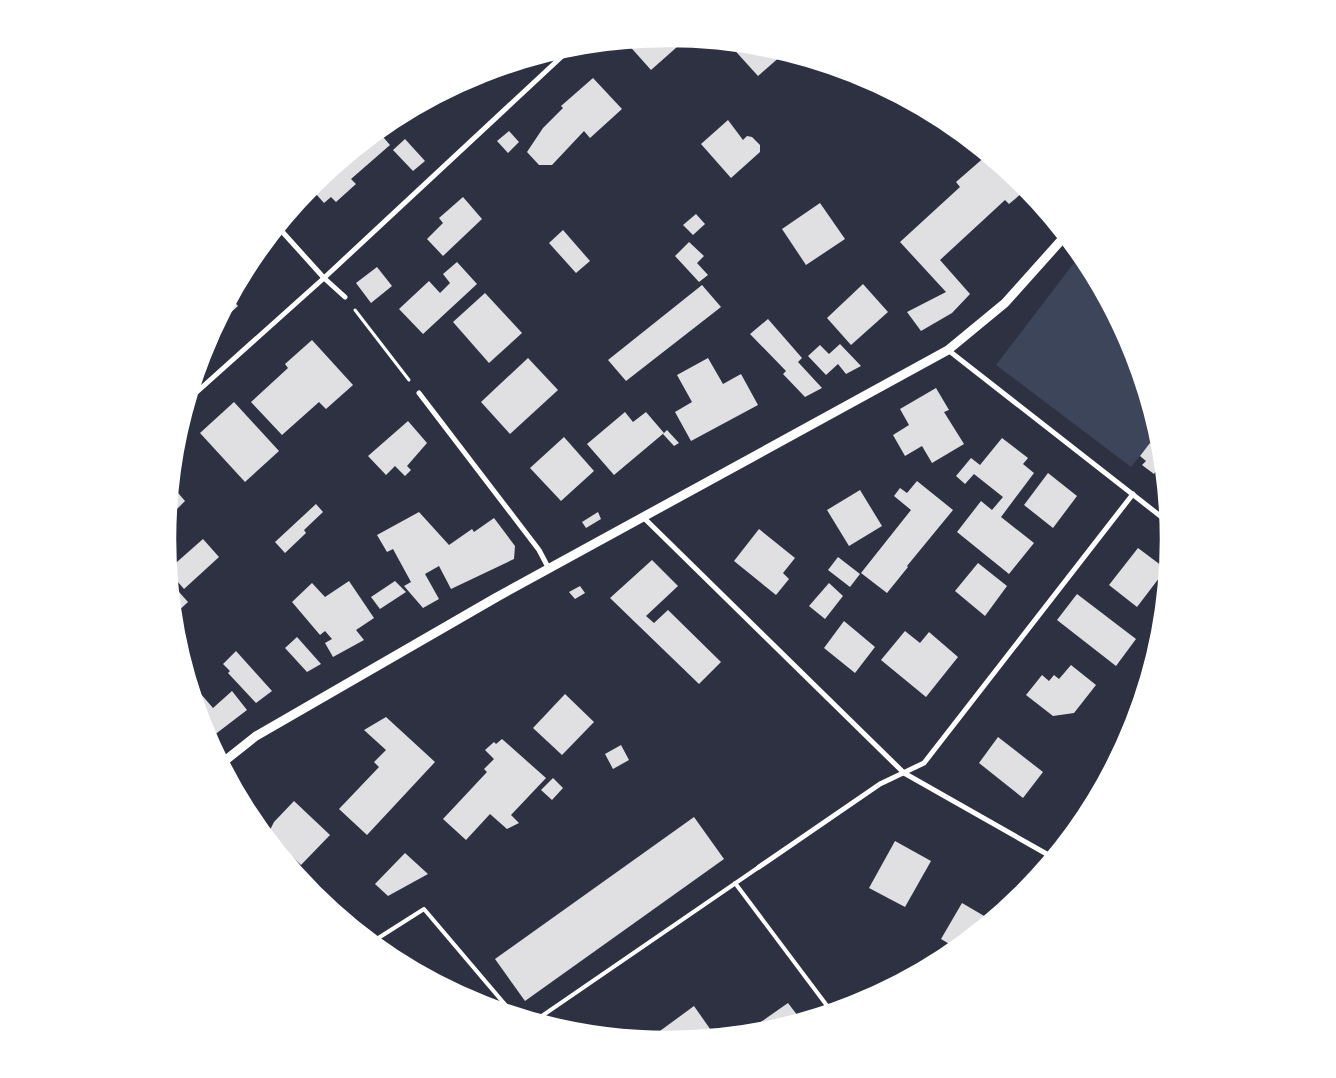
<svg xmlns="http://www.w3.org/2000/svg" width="1336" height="1078" font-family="Lato,sans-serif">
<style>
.green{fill:#3c4559}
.building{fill:#e0e0e3}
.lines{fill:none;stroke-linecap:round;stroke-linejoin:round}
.path{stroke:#fff;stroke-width:3}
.service{stroke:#fff;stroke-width:4}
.minor{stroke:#fff;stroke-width:5}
.tertiary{stroke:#fff;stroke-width:9}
.rim{fill:none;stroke:#fff;stroke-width:2.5}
</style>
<rect width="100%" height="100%" fill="#2d3142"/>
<path class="green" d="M 1080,255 L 1131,347 L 1158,434 L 1131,467 L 996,365 Z"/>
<g class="building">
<path d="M 668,38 L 686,39 L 651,70 L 626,42 Z"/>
<path d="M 729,44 L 766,47 L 779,51 L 782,55 L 758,76 Z"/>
<path d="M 593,78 L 622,109 L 590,138 L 584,131 L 552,165 L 539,165 L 527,152 L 543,128 L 563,108 L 561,106 Z"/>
<path d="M 438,96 L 440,98 L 427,110 L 423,106 L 404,124 L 398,117 Z"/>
<path d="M 728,120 L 743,140 L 747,136 L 752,137 L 760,145 L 760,152 L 731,178 L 701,144 Z"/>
<path d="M 378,131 L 390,145 L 351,179 L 356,184 L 336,202 L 331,197 L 324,203 L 316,194 L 312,198 L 307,192 L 314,184 Z"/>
<path d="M 509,131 L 519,142 L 508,153 L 497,141 Z"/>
<path d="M 405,139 L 425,161 L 413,171 L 393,150 Z"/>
<path d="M 987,155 L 1017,187 L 1021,183 L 1023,185 L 1041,207 L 1038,211 L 1022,193 L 1009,204 L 1005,200 L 940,260 L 970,294 L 952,313 L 921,331 L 907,312 L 946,292 L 900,242 L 960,187 L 956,182 Z"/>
<path d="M 463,197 L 482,219 L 443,256 L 427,239 L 443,223 L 439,218 Z"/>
<path d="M 820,203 L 845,239 L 806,265 L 782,229 Z"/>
<path d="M 696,214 L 705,224 L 693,235 L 683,225 Z"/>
<path d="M 563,230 L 590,261 L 576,273 L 549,243 Z"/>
<path d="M 689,242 L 704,256 L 697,263 L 708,275 L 699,282 L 675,256 Z"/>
<path d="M 457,262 L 477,284 L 423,334 L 399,309 L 429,281 L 440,293 L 450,283 L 443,274 Z"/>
<path d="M 377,267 L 392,286 L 371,303 L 356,283 Z"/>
<path d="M 863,284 L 888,312 L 851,345 L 827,318 Z"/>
<path d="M 702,285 L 721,307 L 626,381 L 608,360 Z"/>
<path d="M 485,293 L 522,333 L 489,363 L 453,322 Z"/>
<path d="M 231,298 L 238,306 L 217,325 L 216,325 Z"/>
<path d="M 768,319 L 802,358 L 798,362 L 822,388 L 805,397 L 783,374 L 786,371 L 750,334 Z"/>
<path d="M 312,340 L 353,385 L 326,409 L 319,402 L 282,435 L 251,402 L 288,368 L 285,364 Z"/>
<path d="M 840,344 L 861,366 L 846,374 L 838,364 L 826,375 L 808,356 L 820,345 L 829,354 Z"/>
<path d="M 528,358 L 558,390 L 510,434 L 481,402 Z"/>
<path d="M 708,358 L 723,384 L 741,374 L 758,405 L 691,441 L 675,412 L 692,402 L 677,375 Z"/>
<path d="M 936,388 L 949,410 L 944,412 L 964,444 L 932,463 L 922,446 L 905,456 L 893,435 L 909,425 L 900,409 Z"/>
<path d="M 234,402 L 279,451 L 245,482 L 200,433 Z"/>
<path d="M 625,412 L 633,422 L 646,412 L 664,433 L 614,475 L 587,444 Z"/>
<path d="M 408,421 L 427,443 L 407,466 L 411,470 L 405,476 L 395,466 L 386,475 L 368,456 Z"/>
<path d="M 667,430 L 679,443 L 674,446 L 663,434 Z"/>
<path d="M 564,437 L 594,471 L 561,501 L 530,468 Z"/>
<path d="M 1002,438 L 1028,458 L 1023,464 L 1034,473 L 1001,517 L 1034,543 L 1009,574 L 957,532 L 981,501 L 992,510 L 1003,497 L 974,474 L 965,484 L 956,476 L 971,458 L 980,465 Z"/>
<path d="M 1150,443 L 1161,451 L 1163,472 L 1158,468 L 1154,474 L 1142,465 L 1146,461 L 1140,456 Z"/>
<path d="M 1048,473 L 1077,496 L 1053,528 L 1024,505 Z"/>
<path d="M 917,481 L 953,510 L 907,566 L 908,567 L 887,593 L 861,573 L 911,510 L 894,496 L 900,488 L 907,493 Z"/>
<path d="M 172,486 L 185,501 L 169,517 L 170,499 Z"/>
<path d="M 860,490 L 882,526 L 849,546 L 827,510 Z"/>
<path d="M 316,504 L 323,512 L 304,530 L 306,533 L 285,553 L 275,542 Z"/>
<path d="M 419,512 L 449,545 L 472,529 L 474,532 L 494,518 L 515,546 L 514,559 L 451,589 L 439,566 L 425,574 L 439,599 L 423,608 L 404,586 L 411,582 L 393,549 L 387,552 L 377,535 Z"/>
<path d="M 598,512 L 601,519 L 586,528 L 582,522 Z"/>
<path d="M 759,529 L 795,558 L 783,573 L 789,579 L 776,595 L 734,561 Z"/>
<path d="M 203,539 L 219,557 L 184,589 L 170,573 L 169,569 Z"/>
<path d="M 1138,548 L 1166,569 L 1137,607 L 1109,585 Z"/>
<path d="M 838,557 L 860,574 L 850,587 L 828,570 Z"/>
<path d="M 652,560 L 678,586 L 646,616 L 654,623 L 668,610 L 721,662 L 699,684 L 610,598 Z"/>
<path d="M 978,563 L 1007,586 L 985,616 L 955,591 Z"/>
<path d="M 349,581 L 374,618 L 356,630 L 364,640 L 333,657 L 325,643 L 332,639 L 325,631 L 320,635 L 292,602 L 312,583 L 325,597 Z"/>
<path d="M 395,581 L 406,592 L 380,609 L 371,597 Z"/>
<path d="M 171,583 L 188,602 L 176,613 L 174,611 Z"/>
<path d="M 829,583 L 843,596 L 825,619 L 809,606 Z"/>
<path d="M 580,586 L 585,593 L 575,599 L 569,592 Z"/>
<path d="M 1077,594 L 1136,639 L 1116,666 L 1057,620 Z"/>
<path d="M 844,621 L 875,647 L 855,673 L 824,648 Z"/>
<path d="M 905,631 L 920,643 L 929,632 L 958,657 L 926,697 L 881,660 Z"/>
<path d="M 297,637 L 321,664 L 307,672 L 285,648 Z"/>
<path d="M 236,651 L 272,691 L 256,703 L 228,673 L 230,671 L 223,664 Z"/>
<path d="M 1071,665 L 1096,685 L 1074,713 L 1053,716 L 1026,695 L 1042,675 L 1049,681 L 1054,675 L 1059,679 Z"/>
<path d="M 194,686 L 213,708 L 232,691 L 247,710 L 209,739 L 192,688 Z"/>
<path d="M 565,694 L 594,722 L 562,755 L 533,728 Z"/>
<path d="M 386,717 L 435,762 L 367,835 L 339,809 L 379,767 L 374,762 L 386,750 L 364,730 Z"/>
<path d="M 998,737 L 1043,772 L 1023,798 L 979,763 Z"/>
<path d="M 502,739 L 546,778 L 511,815 L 519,823 L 507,829 L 490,814 L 466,840 L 443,819 L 487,772 L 484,769 L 494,759 L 485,750 L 494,742 L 496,744 Z"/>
<path d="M 621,745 L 629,760 L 613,769 L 605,754 Z"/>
<path d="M 553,778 L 563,788 L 552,800 L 541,790 Z"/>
<path d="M 294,801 L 330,835 L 301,865 L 268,834 L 274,822 Z"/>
<path d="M 694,817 L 724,859 L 525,1001 L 495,959 Z"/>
<path d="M 895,841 L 931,861 L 905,907 L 869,888 Z"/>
<path d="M 405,853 L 428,874 L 388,896 L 375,884 Z"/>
<path d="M 962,903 L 991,920 L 956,948 L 941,939 Z"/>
<path d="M 788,1003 L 801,1020 L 766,1031 L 745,1033 Z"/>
<path d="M 694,1006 L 715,1036 L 668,1040 L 649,1039 Z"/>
</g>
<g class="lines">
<path class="path" d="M 355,310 L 409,380"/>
<g class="service">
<path d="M 735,883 L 831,1011"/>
<path d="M 372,942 L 424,909 L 513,1014"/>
<path d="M 536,1020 L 759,867"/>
</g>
<g class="minor">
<path d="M 278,227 L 324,278 L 345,297"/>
<path d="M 948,350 L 1168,522"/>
<path d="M 419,393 L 539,550 L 549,569"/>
<path d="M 189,399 L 324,278 L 572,47"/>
<path d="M 643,517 L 904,773 L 1052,857"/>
<path d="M 759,867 L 880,784 L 924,763 L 1133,494"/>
</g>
<path class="tertiary" d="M 222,763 L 256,736 L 497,597 L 948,350 L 1005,303 L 1065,236"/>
</g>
<path d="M0 0H1336V1078H0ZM175 539a493 493 0 1 1 986 0a493 493 0 1 1-986 0Z" fill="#fff" fill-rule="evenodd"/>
<path class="rim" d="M175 539a493 493 0 1 1 986 0a493 493 0 1 1-986 0Z"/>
</svg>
